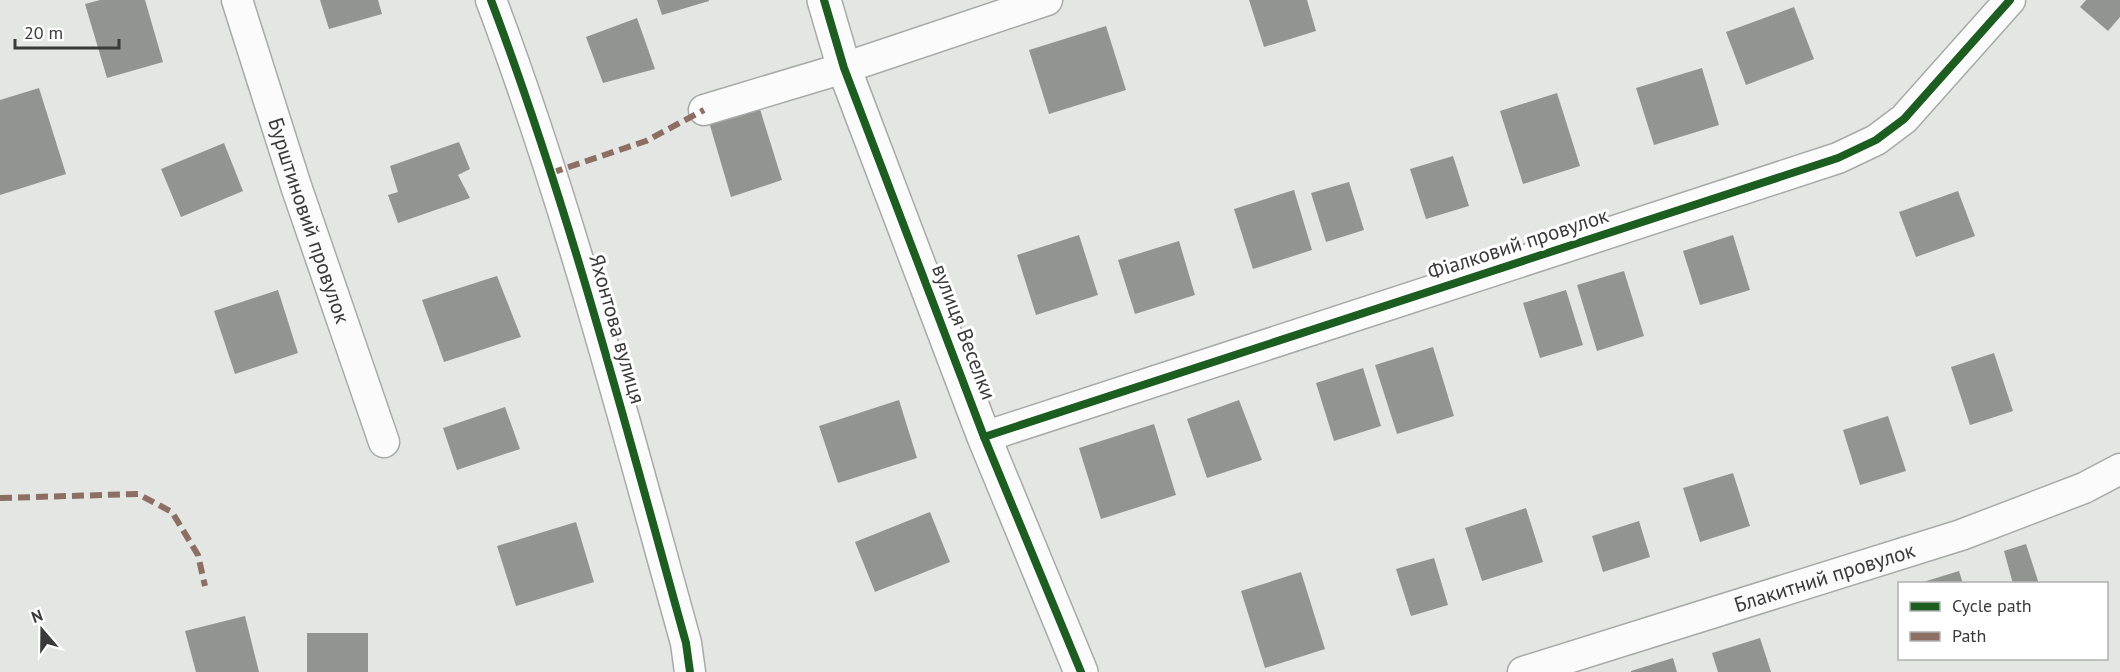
<svg xmlns="http://www.w3.org/2000/svg" width="2120" height="672" font-family="'PT Sans',sans-serif">
<style>
.building{fill:#929492}
.lines{fill:none;stroke-linecap:round;stroke-linejoin:round}
.minor-casing{stroke:#a7aaa8;stroke-width:33}
.tertiary-casing{stroke:#a7aaa8;stroke-width:36}
.minor{stroke:#fbfbfb;stroke-width:30}
.tertiary{stroke:#fbfbfb;stroke-width:33}
.quiet{stroke:#8d6e63;stroke-width:6;stroke-dasharray:12 6;stroke-linecap:butt}
.cycleway-casing{stroke:#fff;stroke-width:11}
.cycleway{stroke:#1b5e20;stroke-width:8}
.labels{text-anchor:middle;stroke-width:6;stroke-linejoin:round;paint-order:stroke}
.street-label{font-size:21px;fill:#393a39;stroke:#fff}
</style>
<rect width="100%" height="100%" fill="#e3e6e3"/>
<g class="building">
<path d="M 100,0 L 145,0 L 163,62 L 107,78 L 85,4 Z"/>
<path d="M 320,0 L 378,0 L 382,14 L 329,29 Z"/>
<path d="M 657,0 L 709,0 L 709,1 L 662,15 Z"/>
<path d="M 1249,0 L 1307,0 L 1316,31 L 1264,47 Z"/>
<path d="M 2086,0 L 2120,0 L 2120,17 L 2108,31 L 2080,7 Z"/>
<path d="M 1794,7 L 1814,59 L 1746,85 L 1726,32 Z"/>
<path d="M 637,18 L 655,69 L 603,83 L 586,37 Z"/>
<path d="M 1106,26 L 1126,90 L 1049,114 L 1029,50 Z"/>
<path d="M 1702,68 L 1719,125 L 1654,145 L 1636,88 Z"/>
<path d="M 39,88 L 66,174 L 0,195 L 0,100 Z"/>
<path d="M 1557,93 L 1580,166 L 1523,184 L 1500,111 Z"/>
<path d="M 759,106 L 782,180 L 731,197 L 709,122 Z"/>
<path d="M 459,142 L 470,169 L 458,175 L 470,198 L 398,223 L 388,195 L 398,192 L 390,166 Z"/>
<path d="M 224,143 L 243,191 L 181,217 L 161,169 Z"/>
<path d="M 1453,156 L 1469,206 L 1426,219 L 1410,169 Z"/>
<path d="M 1349,182 L 1364,230 L 1326,242 L 1311,193 Z"/>
<path d="M 1294,190 L 1312,250 L 1253,269 L 1234,209 Z"/>
<path d="M 1958,191 L 1975,236 L 1916,257 L 1899,212 Z"/>
<path d="M 1079,235 L 1098,295 L 1036,315 L 1017,255 Z"/>
<path d="M 1733,235 L 1750,290 L 1700,305 L 1683,251 Z"/>
<path d="M 1179,241 L 1195,295 L 1135,314 L 1118,260 Z"/>
<path d="M 1624,271 L 1644,336 L 1597,351 L 1577,285 Z"/>
<path d="M 497,276 L 521,337 L 444,362 L 422,300 Z"/>
<path d="M 278,290 L 298,353 L 235,374 L 214,311 Z"/>
<path d="M 1566,290 L 1583,345 L 1540,358 L 1523,303 Z"/>
<path d="M 1433,347 L 1454,416 L 1397,434 L 1375,365 Z"/>
<path d="M 1994,353 L 2013,411 L 1970,425 L 1951,367 Z"/>
<path d="M 1363,368 L 1381,426 L 1334,441 L 1316,383 Z"/>
<path d="M 899,400 L 917,458 L 838,483 L 819,426 Z"/>
<path d="M 1239,400 L 1262,460 L 1207,478 L 1187,419 Z"/>
<path d="M 505,407 L 520,449 L 457,470 L 443,428 Z"/>
<path d="M 1888,416 L 1906,471 L 1860,485 L 1843,430 Z"/>
<path d="M 1154,424 L 1176,495 L 1101,519 L 1079,448 Z"/>
<path d="M 1733,473 L 1750,526 L 1700,542 L 1683,488 Z"/>
<path d="M 1526,508 L 1543,562 L 1482,581 L 1465,528 Z"/>
<path d="M 930,512 L 950,562 L 875,592 L 855,542 Z"/>
<path d="M 1639,521 L 1650,557 L 1603,572 L 1592,536 Z"/>
<path d="M 576,522 L 594,582 L 516,606 L 497,546 Z"/>
<path d="M 2026,544 L 2039,584 L 2013,584 L 2004,551 Z"/>
<path d="M 1434,558 L 1448,605 L 1411,616 L 1396,569 Z"/>
<path d="M 1959,571 L 1963,584 L 1920,584 L 1920,583 Z"/>
<path d="M 1301,572 L 1325,649 L 1265,668 L 1241,591 Z"/>
<path d="M 245,616 L 259,672 L 196,672 L 185,631 Z"/>
<rect x="307" y="633" width="61" height="39"/>
<path d="M 1760,638 L 1771,672 L 1718,672 L 1712,653 Z"/>
<path d="M 1673,658 L 1677,672 L 1631,672 L 1631,671 Z"/>
</g>
<g class="lines">
<g class="minor-casing">
<g id="minor">
<path id="s1" d="M 237,0 L 296,186 L 384,442"/>
<path d="M 491,0 C 570,210 626,427 686,643 L 690,672"/>
<path d="M 704,110 L 844,68 L 1047,0"/>
<path d="M 984,437 L 1838,158 L 1876,140 L 1904,119 L 2010,0"/>
<path id="s2" d="M 1523,672 L 1961,535 L 2084,488 L 2120,469"/>
</g>
</g>
<g class="tertiary-casing">
<path id="tertiary" d="M 824,0 L 844,68 L 984,437 L 1081,672"/>
</g>
<use href="#minor" class="minor"/>
<use href="#tertiary" class="tertiary"/>
<g class="quiet">
<path d="M 551,173 L 646,141 L 704,110"/>
<path d="M 0,498 L 138,494 L 172,512 L 198,555 L 205,586"/>
</g>
<g class="cycleway-casing">
<g id="cycleway">
<path d="M 491,0 C 570,210 626,427 686,643 L 690,672"/>
<path d="M 824,0 L 844,68 L 984,437 L 1081,672"/>
<path d="M 984,437 L 1838,158 L 1876,140 L 1904,119 L 2010,0"/>
</g>
</g>
<use href="#cycleway" class="cycleway"/>
</g>
<g class="labels">
<g class="street-label">
<text dy="7" stroke="none"><textPath href="#s1" startOffset="232">Бурштиновий провулок</textPath></text>
<text transform="translate(1518 244) rotate(-18)" y="7">Фіалковий провулок</text>
<text transform="translate(617 329) rotate(74)" y="7">Яхонтова вулиця</text>
<text transform="translate(964 332) rotate(69)" y="7">вулиця Веселки</text>
<text dy="7" stroke="none"><textPath href="#s2" startOffset="316">Блакитний провулок</textPath></text>
</g>
</g>
<rect x="1898" y="582" width="210" height="78" fill="#ffffff" stroke="#b0b0b0" stroke-width="1.5"/>
<rect x="1910" y="602" width="30" height="9" fill="#1b5e20" stroke="#b0b0b0" stroke-width="1.5"/>
<text x="1952" y="612" font-size="18" fill="#393a39">Cycle path</text>
<rect x="1910" y="632" width="30" height="9" fill="#8d6e63" stroke="#b0b0b0" stroke-width="1.5"/>
<text x="1952" y="642" font-size="18" fill="#393a39">Path</text>
<g transform="translate(42 630) rotate(340)" stroke="#ffffff" stroke-width="4.5" paint-order="stroke">
<path d="M0-4.5L10 22L0 15L-10 22Z" fill="#393a39"/>
<text y="-9" font-size="16" font-weight="bold" text-anchor="middle" fill="#393a39">N</text>
</g>
<path d="M15 39v9h104v-9" fill="none" stroke="#393a39" stroke-width="3"/>
<text x="24" y="39" font-size="18" fill="#393a39" stroke="#ffffff" stroke-width="4.5" paint-order="stroke">20 m</text>
</svg>
